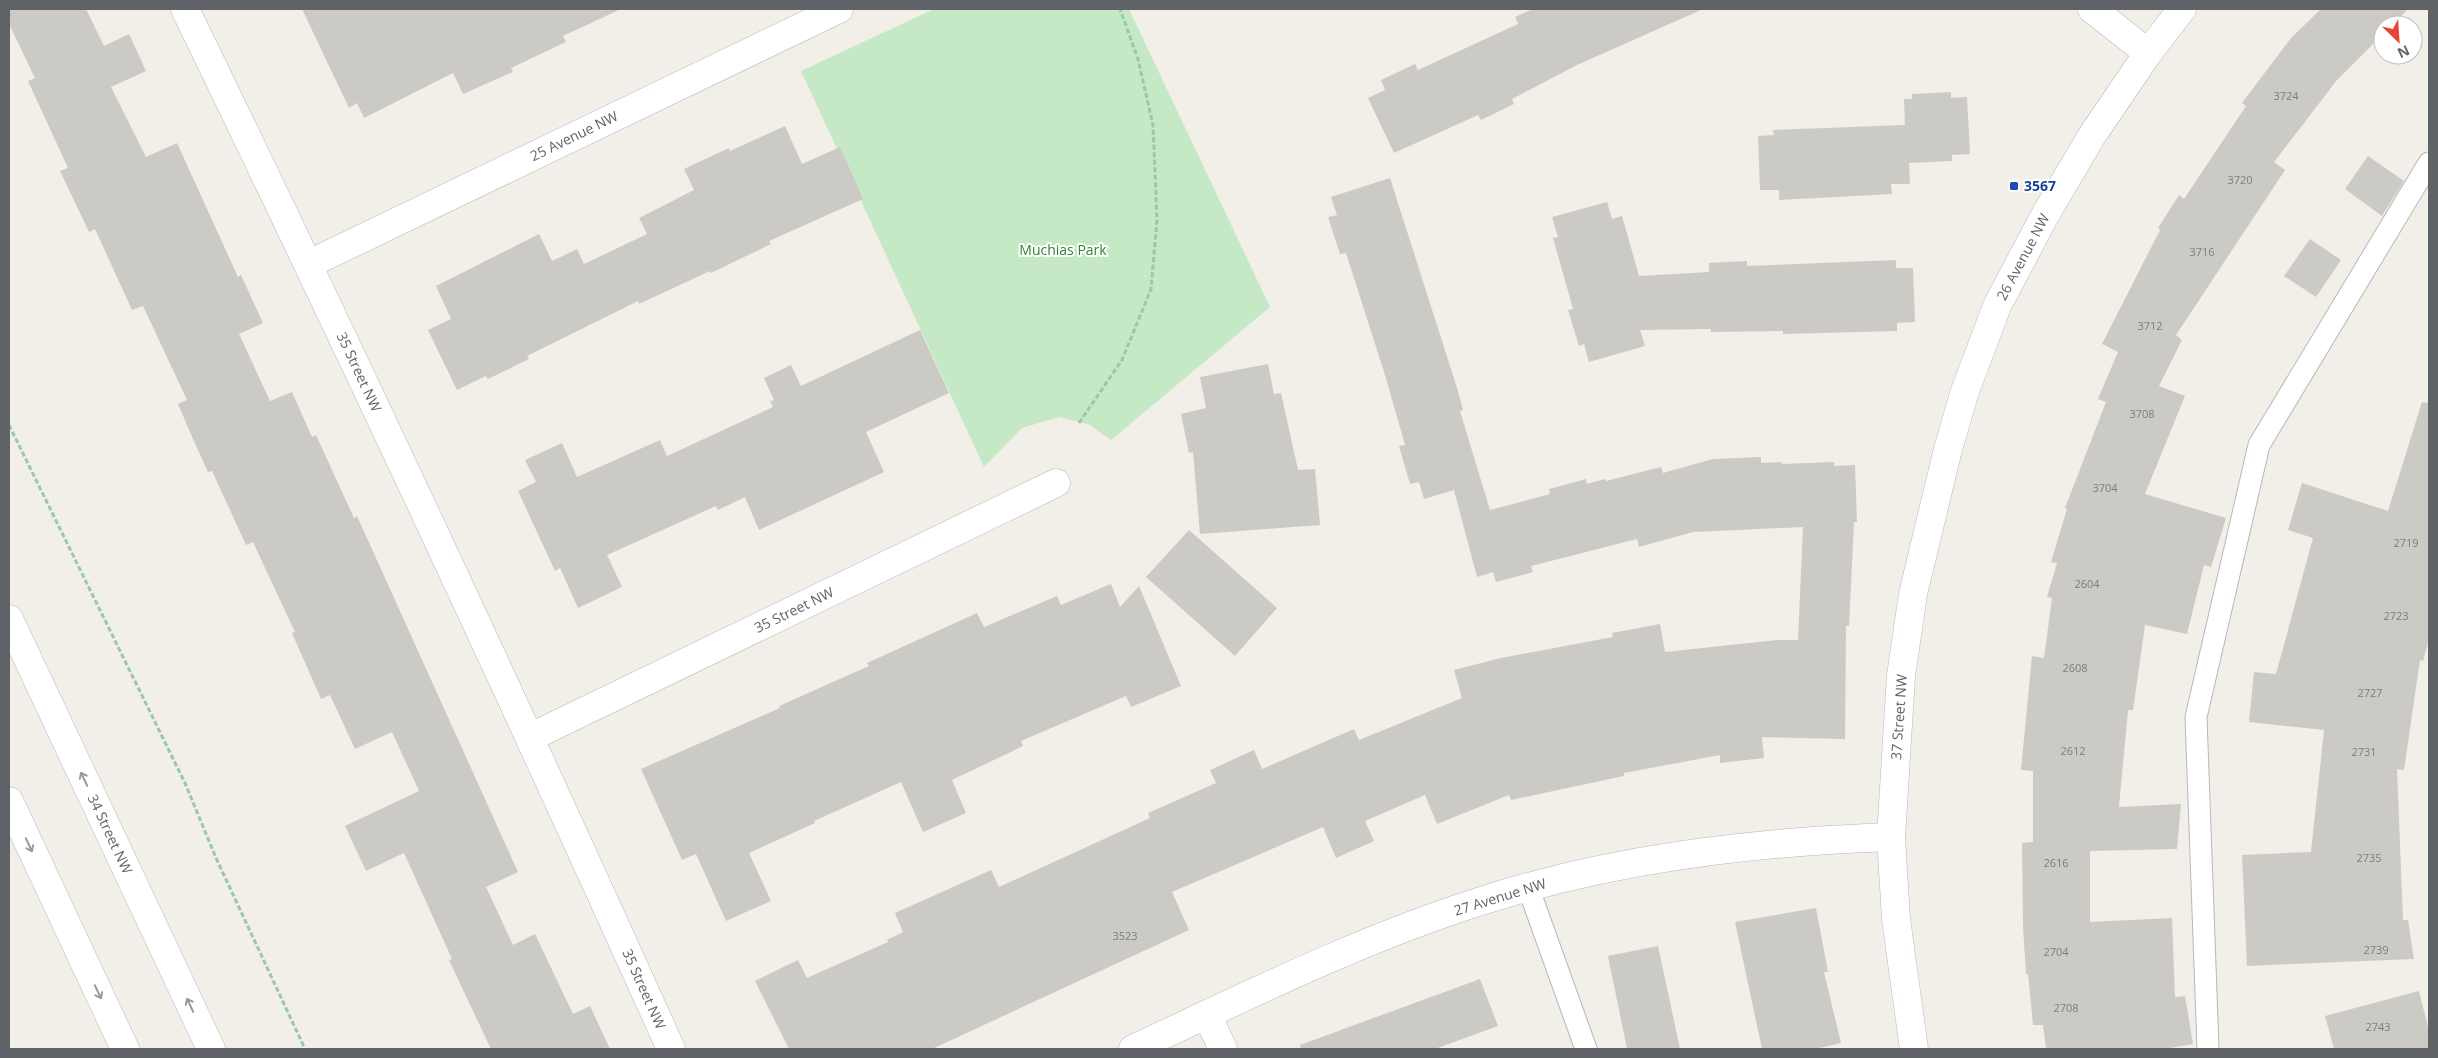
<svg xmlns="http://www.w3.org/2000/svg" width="2438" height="1058" font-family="'Open Sans',sans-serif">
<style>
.park{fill:#c5e8c5}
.building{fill:#cccac5}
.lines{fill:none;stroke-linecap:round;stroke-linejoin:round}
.lane-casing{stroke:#b5b8bc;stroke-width:23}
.street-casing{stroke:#b5b8bc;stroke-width:29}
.secondary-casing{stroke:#b6babf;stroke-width:29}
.path{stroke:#9cc7a9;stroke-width:3;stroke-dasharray:5 2.5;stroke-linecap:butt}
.lane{stroke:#fff;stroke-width:21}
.street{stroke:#fff;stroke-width:28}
.secondary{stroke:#fff;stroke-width:28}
.oneway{stroke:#979a9d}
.transit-dot{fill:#1a4fb4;stroke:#fff;stroke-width:2}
.labels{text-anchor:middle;stroke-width:4;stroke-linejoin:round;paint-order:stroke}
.number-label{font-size:11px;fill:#7a7d7f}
.street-label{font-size:14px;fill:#5f6368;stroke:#fff}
.transit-label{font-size:14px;font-weight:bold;fill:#164399;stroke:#fff;text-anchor:start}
.park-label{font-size:14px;fill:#348238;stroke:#fff}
</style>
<rect width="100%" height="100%" fill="#f1efe8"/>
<path class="park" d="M 934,9 L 1129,9 L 1270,307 L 1111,440 L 1090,425 L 1059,417 L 1022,428 L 984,467 L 801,71 Z"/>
<g class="building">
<path d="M 9,9 L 86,9 L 104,46 L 129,34 L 146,71 L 111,87 L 146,157 L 177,143 L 238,277 L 241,275 L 263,323 L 239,334 L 270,401 L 292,392 L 312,437 L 316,435 L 354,518 L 357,516 L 518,872 L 486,887 L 513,945 L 535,934 L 573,1014 L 590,1006 L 610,1049 L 491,1049 L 449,960 L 452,959 L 404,853 L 366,871 L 345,826 L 419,791 L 392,732 L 355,749 L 330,695 L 321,699 L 292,633 L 295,632 L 253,542 L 246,545 L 212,471 L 208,472 L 193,439 L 178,404 L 187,400 L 143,306 L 132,310 L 95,229 L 89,232 L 60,171 L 68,168 L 28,81 L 35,78 L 9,24 Z"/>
<path d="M 302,9 L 621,9 L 563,36 L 566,42 L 511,68 L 513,72 L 463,94 L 453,73 L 364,118 L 357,103 L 349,108 Z"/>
<path d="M 1533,9 L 1703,9 L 1577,65 L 1512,99 L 1514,104 L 1481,120 L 1478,115 L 1394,153 L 1368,98 L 1385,90 L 1381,80 L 1415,64 L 1418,70 L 1518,24 L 1515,17 Z"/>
<path d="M 2321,9 L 2408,9 L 2392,25 L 2383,25 L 2383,34 L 2337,80 L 2274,162 L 2285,170 L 2176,335 L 2182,340 L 2159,386 L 2185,396 L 2145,494 L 2226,518 L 2211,567 L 2204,565 L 2187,634 L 2145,625 L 2133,710 L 2128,710 L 2119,807 L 2181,804 L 2177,849 L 2090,851 L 2090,922 L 2172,918 L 2175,997 L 2185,996 L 2193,1044 L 2164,1049 L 2046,1049 L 2043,1025 L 2033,1025 L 2028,974 L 2026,974 L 2023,927 L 2022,843 L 2033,842 L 2033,771 L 2021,770 L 2032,656 L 2044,658 L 2052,598 L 2047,597 L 2057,563 L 2051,562 L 2067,509 L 2065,508 L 2106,402 L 2098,399 L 2118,352 L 2102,344 L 2160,230 L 2158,228 L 2179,195 L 2184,199 L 2246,106 L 2242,103 L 2291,38 Z"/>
<path d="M 1951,92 L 1951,98 L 1967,97 L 1970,154 L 1952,155 L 1952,161 L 1909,163 L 1910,184 L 1891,184 L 1892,194 L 1779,200 L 1779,190 L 1760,190 L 1758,136 L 1774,135 L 1773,130 L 1905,125 L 1904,99 L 1912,99 L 1912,94 Z"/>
<path d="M 785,126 L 802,164 L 840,147 L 863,199 L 769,241 L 771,244 L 711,273 L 710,271 L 639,304 L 638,301 L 527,356 L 529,359 L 488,379 L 486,376 L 457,390 L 428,330 L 451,319 L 436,286 L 539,234 L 552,261 L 577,249 L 584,264 L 647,234 L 639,218 L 694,190 L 684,169 L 729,148 L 730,151 Z"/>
<path d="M 2368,156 L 2404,181 L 2382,216 L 2345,189 Z"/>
<path d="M 1390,178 L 1458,391 L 1463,410 L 1460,411 L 1490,510 L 1550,494 L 1549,489 L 1586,479 L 1587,484 L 1605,479 L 1606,481 L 1661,467 L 1663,473 L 1713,459 L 1761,457 L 1761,463 L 1782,462 L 1782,464 L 1834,462 L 1834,466 L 1855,465 L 1857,522 L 1854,522 L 1849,626 L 1846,626 L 1845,739 L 1762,737 L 1764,758 L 1720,763 L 1720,755 L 1624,773 L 1624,776 L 1511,800 L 1509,795 L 1437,824 L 1425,795 L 1365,821 L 1374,841 L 1336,858 L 1323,827 L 1172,892 L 1189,930 L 932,1049 L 789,1049 L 755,981 L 798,960 L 807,978 L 888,942 L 887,940 L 903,932 L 895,913 L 991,870 L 999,887 L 1150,818 L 1148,813 L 1216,783 L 1210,770 L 1254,750 L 1262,769 L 1354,729 L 1359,740 L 1462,698 L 1454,670 L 1501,658 L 1613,637 L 1612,633 L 1660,624 L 1665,652 L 1777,640 L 1798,640 L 1803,527 L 1693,532 L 1639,547 L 1637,539 L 1531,566 L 1533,572 L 1496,582 L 1493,572 L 1477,577 L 1454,490 L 1424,499 L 1419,482 L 1410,484 L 1399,446 L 1405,445 L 1385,375 L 1346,253 L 1340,254 L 1328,217 L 1337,215 L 1331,197 Z"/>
<path d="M 1607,202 L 1612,219 L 1622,216 L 1639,276 L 1709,272 L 1709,263 L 1747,261 L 1747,266 L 1896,260 L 1896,268 L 1913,268 L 1915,322 L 1897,323 L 1897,331 L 1783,334 L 1783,331 L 1711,332 L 1711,329 L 1640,330 L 1645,346 L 1589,362 L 1584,344 L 1579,346 L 1568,310 L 1573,309 L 1553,238 L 1558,237 L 1552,217 Z"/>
<path d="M 2310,239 L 2341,260 L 2316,297 L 2284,276 Z"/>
<path d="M 920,330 L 949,393 L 866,432 L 884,472 L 759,530 L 745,497 L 718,510 L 716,506 L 607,555 L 622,587 L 578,608 L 560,568 L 555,571 L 518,491 L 536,482 L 525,460 L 562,443 L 577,477 L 660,440 L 667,456 L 773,407 L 770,401 L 774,400 L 764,378 L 791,365 L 801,386 Z"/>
<path d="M 1268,364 L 1274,394 L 1281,393 L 1298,470 L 1315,469 L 1320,525 L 1200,534 L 1193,452 L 1189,453 L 1181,414 L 1206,408 L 1200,377 Z"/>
<path d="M 2422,402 L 2429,403 L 2429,639 L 2423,661 L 2420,660 L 2404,770 L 2397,769 L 2403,920 L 2408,920 L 2414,959 L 2247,966 L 2242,855 L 2311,852 L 2324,730 L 2249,722 L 2254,672 L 2276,674 L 2313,538 L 2288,530 L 2302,483 L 2388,511 Z"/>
<path d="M 1189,530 L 1277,608 L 1235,656 L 1146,577 Z"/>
<path d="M 1111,584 L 1120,607 L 1139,586 L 1181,686 L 1131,707 L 1126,696 L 1021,741 L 1023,746 L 952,780 L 966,813 L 923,832 L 901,782 L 814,821 L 815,823 L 749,853 L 771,901 L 726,921 L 696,854 L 682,860 L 641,769 L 780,708 L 779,706 L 869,666 L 867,663 L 977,613 L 984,627 L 1057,596 L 1061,605 Z"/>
<path d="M 1816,908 L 1828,972 L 1824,972 L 1841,1043 L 1815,1049 L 1762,1049 L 1735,922 Z"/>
<path d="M 1658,946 L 1680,1049 L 1627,1049 L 1608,956 Z"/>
<path d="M 1480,979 L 1498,1026 L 1435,1049 L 1301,1049 L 1300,1045 Z"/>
<path d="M 2419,991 L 2429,1031 L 2429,1049 L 2334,1049 L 2325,1016 Z"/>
</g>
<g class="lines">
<g class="lane-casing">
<g id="lane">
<path d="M 1528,887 L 1586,1049"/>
<path d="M 2208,1049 L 2196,717 L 2259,445 L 2429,163"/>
</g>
</g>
<g class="street-casing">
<g id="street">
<path d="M 185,9 C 352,353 514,700 671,1049"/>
<path d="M 309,264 L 839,9"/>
<path d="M 531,737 L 1056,483"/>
<path d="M 1207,1015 L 1223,1049"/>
<path d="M 1133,1049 C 1245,997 1357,941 1475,903 C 1609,859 1750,842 1891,837"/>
</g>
</g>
<g class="secondary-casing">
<g id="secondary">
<path d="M 2092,9 L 2148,53"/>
<path d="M 9,619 L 211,1049"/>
<path d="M 9,801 L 125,1049"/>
<path d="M 1914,1049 L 1896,919 L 1891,837 L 1901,676 L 1913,594 L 1948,449 L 1965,391 L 1997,306 L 2044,217 L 2091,137 L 2148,53 L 2182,9"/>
</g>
</g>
<g class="path">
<path d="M 1079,423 L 1122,360 L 1151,289 L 1157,220 L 1153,125 L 1138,59 L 1120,9"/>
<path d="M 9,425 L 185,783 L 216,858 L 305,1049"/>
</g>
<use href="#lane" class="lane"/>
<use href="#street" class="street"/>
<use href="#secondary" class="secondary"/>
</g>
<defs><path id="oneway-shaft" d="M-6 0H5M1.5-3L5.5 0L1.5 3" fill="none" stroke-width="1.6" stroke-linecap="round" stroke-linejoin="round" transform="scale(1.25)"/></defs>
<g class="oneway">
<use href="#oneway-shaft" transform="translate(84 779) rotate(-115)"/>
<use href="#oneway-shaft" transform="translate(29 845) rotate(65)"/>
<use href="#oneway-shaft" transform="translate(98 992) rotate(65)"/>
<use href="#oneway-shaft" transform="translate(190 1005) rotate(-115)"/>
</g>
<rect class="transit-dot" x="2009" y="181" width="10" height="10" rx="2.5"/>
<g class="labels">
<g class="number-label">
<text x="2286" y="100">3724</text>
<text x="2240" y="184">3720</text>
<text x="2202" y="256">3716</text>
<text x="2150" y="330">3712</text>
<text x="2142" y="418">3708</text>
<text x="2105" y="492">3704</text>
<text x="2406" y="547">2719</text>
<text x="2087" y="588">2604</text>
<text x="2396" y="620">2723</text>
<text x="2075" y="672">2608</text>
<text x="2370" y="697">2727</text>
<text x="2073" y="755">2612</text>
<text x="2364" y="756">2731</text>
<text x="2369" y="862">2735</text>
<text x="2056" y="867">2616</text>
<text x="1125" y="940">3523</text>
<text x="2376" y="954">2739</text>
<text x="2056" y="956">2704</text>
<text x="2066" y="1012">2708</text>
<text x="2378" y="1031">2743</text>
</g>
<g class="street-label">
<text transform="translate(574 136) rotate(-26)" y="5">25 Avenue NW</text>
<text transform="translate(2023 257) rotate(-62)" y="5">26 Avenue NW</text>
<text transform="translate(359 372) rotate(65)" y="5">35 Street NW</text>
<text transform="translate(794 610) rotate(-26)" y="5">35 Street NW</text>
<text transform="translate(1899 717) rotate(-86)" y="5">37 Street NW</text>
<text transform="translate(110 834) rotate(65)" y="5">34 Street NW</text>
<text transform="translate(1500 897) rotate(-17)" y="5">27 Avenue NW</text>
<text transform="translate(644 989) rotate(66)" y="5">35 Street NW</text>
</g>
<g class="transit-label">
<text x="2024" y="191">3567</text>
</g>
<g class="park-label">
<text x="1063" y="255">Muchias Park</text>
</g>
</g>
<rect width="2438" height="1058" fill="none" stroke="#5f6368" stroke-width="20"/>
<g transform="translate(2398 40) rotate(155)"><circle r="24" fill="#ffffff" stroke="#bfc1c3"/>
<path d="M0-4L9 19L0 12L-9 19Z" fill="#ea4335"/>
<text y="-8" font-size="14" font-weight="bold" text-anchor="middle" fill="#5f6368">N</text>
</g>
</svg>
